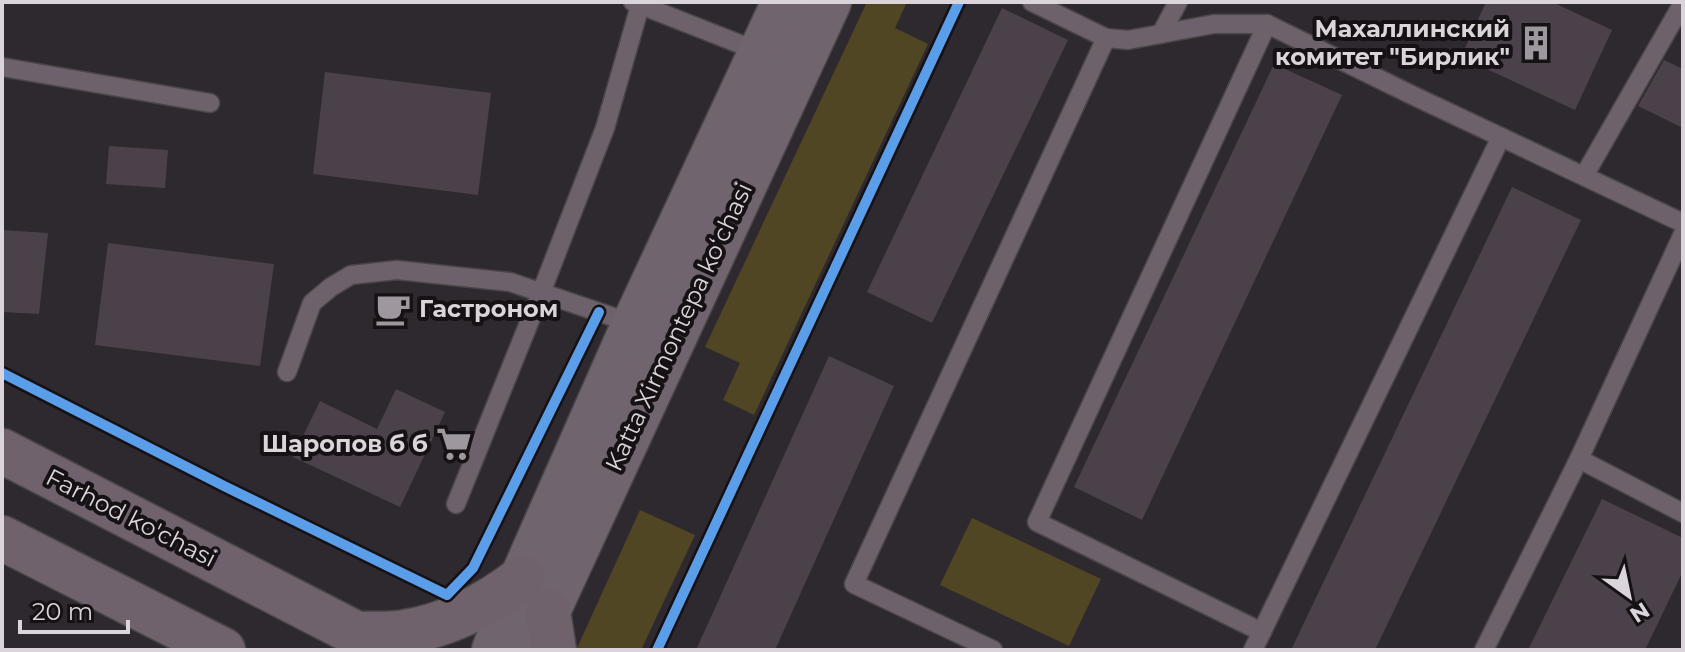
<svg xmlns="http://www.w3.org/2000/svg" width="1685" height="652" font-family="Montserrat,sans-serif">
<style>
.green{fill:#514624}
.building{fill:#4b414a}
.lines{fill:none;stroke-linecap:round;stroke-linejoin:round}
.service-casing{stroke:#494549;stroke-width:21}
.secondary-casing{stroke:#494549;stroke-width:47}
.primary-casing{stroke:#494549;stroke-width:47}
.path{stroke:#696067;stroke-width:5;stroke-dasharray:8 4;stroke-linecap:butt}
.service{stroke:#6d626b;stroke-width:18}
.secondary{stroke:#70646f;stroke-width:44}
.primary{stroke:#6f626d;stroke-width:44}
.cycleway-casing{stroke:#161115;stroke-width:15}
.cycleway{stroke:#5a9eea;stroke-width:10}
.labels{text-anchor:middle;stroke-width:8;stroke-linejoin:round;paint-order:stroke}
.poi-label{font-size:24px;font-weight:bold;fill:#dbd4da;stroke:#161115;text-anchor:end}
.street-label{font-size:24px;fill:#dbd4da;stroke:#161115}
</style>
<rect width="100%" height="100%" fill="#2e292e"/>
<g class="green">
<path d="M 867,2 L 907,2 L 895,28 L 928,44 L 754,415 L 723,400 L 740,363 L 705,347 Z"/>
<path d="M 640,510 L 695,535 L 641,650 L 582,650 L 577,648 Z"/>
<path d="M 972,518 L 1101,579 L 1069,646 L 940,585 Z"/>
</g>
<g class="building">
<path d="M 1486,2 L 1552,2 L 1612,30 L 1575,110 L 1461,57 Z"/>
<path d="M 1002,8 L 1068,40 L 932,323 L 867,292 Z"/>
<path d="M 1664,60 L 1683,69 L 1683,128 L 1638,106 Z"/>
<path d="M 1274,64 L 1342,95 L 1142,520 L 1074,487 Z"/>
<path d="M 325,72 L 491,93 L 478,195 L 313,174 Z"/>
<path d="M 109,146 L 168,150 L 165,188 L 106,184 Z"/>
<path d="M 1512,187 L 1581,220 L 1375,650 L 1291,650 Z"/>
<path d="M 2,230 L 48,233 L 39,314 L 2,312 Z"/>
<path d="M 108,243 L 274,264 L 260,366 L 95,345 Z"/>
<path d="M 829,356 L 894,386 L 775,650 L 696,650 Z"/>
<path d="M 396,389 L 445,412 L 400,507 L 293,457 L 320,401 L 377,429 Z"/>
<path d="M 1602,499 L 1683,538 L 1683,571 L 1645,650 L 1528,650 Z"/>
</g>
<g class="lines">
<g class="service-casing">
<g id="service">
<path d="M 633,2 L 760,52"/>
<path d="M 1032,2 L 1106,38 L 1128,40 L 1214,24 L 1267,24 L 1414,96 L 1683,223"/>
<path d="M 1161,34 L 1178,2"/>
<path d="M 2,67 L 210,103"/>
<path d="M 1584,176 L 1683,3"/>
<path d="M 1683,234 L 1579,459 L 1683,513"/>
<path d="M 287,372 L 312,303 L 331,287 L 351,275 L 397,270 L 510,282 L 634,324"/>
<path d="M 456,504 L 541,293 L 605,128 L 641,2"/>
<path d="M 1262,632 L 1037,522 L 1267,24"/>
<path d="M 993,650 L 854,584 L 1106,38"/>
<path d="M 1253,650 L 1501,137"/>
<path d="M 1484,650 L 1579,459"/>
</g>
</g>
<g class="secondary-casing">
<g id="secondary">
<path d="M 494,650 L 522,578 L 634,324 L 784,2"/>
<path d="M 524,650 L 548,611 L 829,2"/>
</g>
</g>
<g class="primary-casing">
<g id="primary">
<path d="M 2,451 L 388,650"/>
<path d="M 2,538 L 223,650"/>
<path d="M 548,611 L 554,650"/>
<path d="M 355,634 C 371,633 389,635 405,632 C 448,625 487,605 522,578"/>
</g>
</g>
<g class="path">
<path d="M 2,373 L 226,487 L 427,585"/>
<path d="M 477,559 L 533,446"/>
<path d="M 657,650 L 959,2"/>
</g>
<use href="#service" class="service"/>
<use href="#secondary" class="secondary"/>
<use href="#primary" class="primary"/>
<g class="cycleway-casing">
<g id="cycleway">
<path d="M 2,373 L 226,487 L 447,595 L 473,568 L 599,312"/>
<path d="M 657,650 L 959,2"/>
</g>
</g>
<use href="#cycleway" class="cycleway"/>
</g>
<defs>
<g id="building-bare" transform="scale(2.76)"><path d="M-4-6H4V6H1V3H-1V6H-4ZM-2.5-4.3h1.7v1.8h-1.7ZM.8-4.3h1.7v1.8H.8ZM-2.5-1h1.7V.8h-1.7ZM.8-1h1.7V.8H.8Z" fill="#9e989e" stroke="#161115" stroke-width="2.5" paint-order="stroke"/></g>
<g id="cafe-bare" transform="scale(2.76)"><path d="M-5.5-4.5H6V0H3Q3 3.5 0 3.5H-2.5Q-5.5 3.5-5.5 0ZM3-3.2v2h1.7v-2ZM-6 4.5H4V6H-6Z" fill="#9e989e" stroke="#161115" stroke-width="2.5" paint-order="stroke"/></g>
<g id="supermarket-bare" transform="scale(2.76)"><path d="M-6-5.5h2.5l.6 2H6L4.5 2H-2.5L-4.4-4H-6ZM-1.5 3.2a1.3 1.3 0 1 0 .1 0ZM3 3.2a1.3 1.3 0 1 0 .1 0Z" fill="#9e989e" stroke="#161115" stroke-width="2.5" paint-order="stroke"/></g>
</defs>
<g fill-rule="evenodd">
<use href="#building-bare" x="1536" y="43"/>
<use href="#cafe-bare" x="393" y="309"/>
<use href="#supermarket-bare" x="454" y="444"/>
</g>
<g class="labels">
<g class="poi-label">
<text x="1510" y="37">Махаллинский<tspan x="1510" dy="28">комитет "Бирлик"</tspan></text>
<text x="419" y="317" text-anchor="start">Гастроном</text>
<text x="428" y="452">Шаропов б б</text>
</g>
<g class="street-label">
<text transform="translate(679 327) rotate(-65)" y="8">Katta Xirmontepa koʻchasi</text>
<text transform="translate(131 518) rotate(27)" y="8">Farhod ko'chasi</text>
</g>
</g>
<rect width="1685" height="652" fill="none" stroke="#dbd4da" stroke-width="8"/>
<g transform="translate(1629 596) rotate(147)" stroke="#161115" stroke-width="6" paint-order="stroke">
<path d="M0-6L14 30L0 20L-14 30Z" fill="#dbd4da"/>
<text y="-12" font-size="22" font-weight="bold" text-anchor="middle" fill="#dbd4da">N</text>
</g>
<path d="M20 620v12h108v-12" fill="none" stroke="#dbd4da" stroke-width="4"/>
<text x="32" y="620" font-size="24" fill="#dbd4da" stroke="#161115" stroke-width="6" paint-order="stroke">20 m</text>
</svg>
